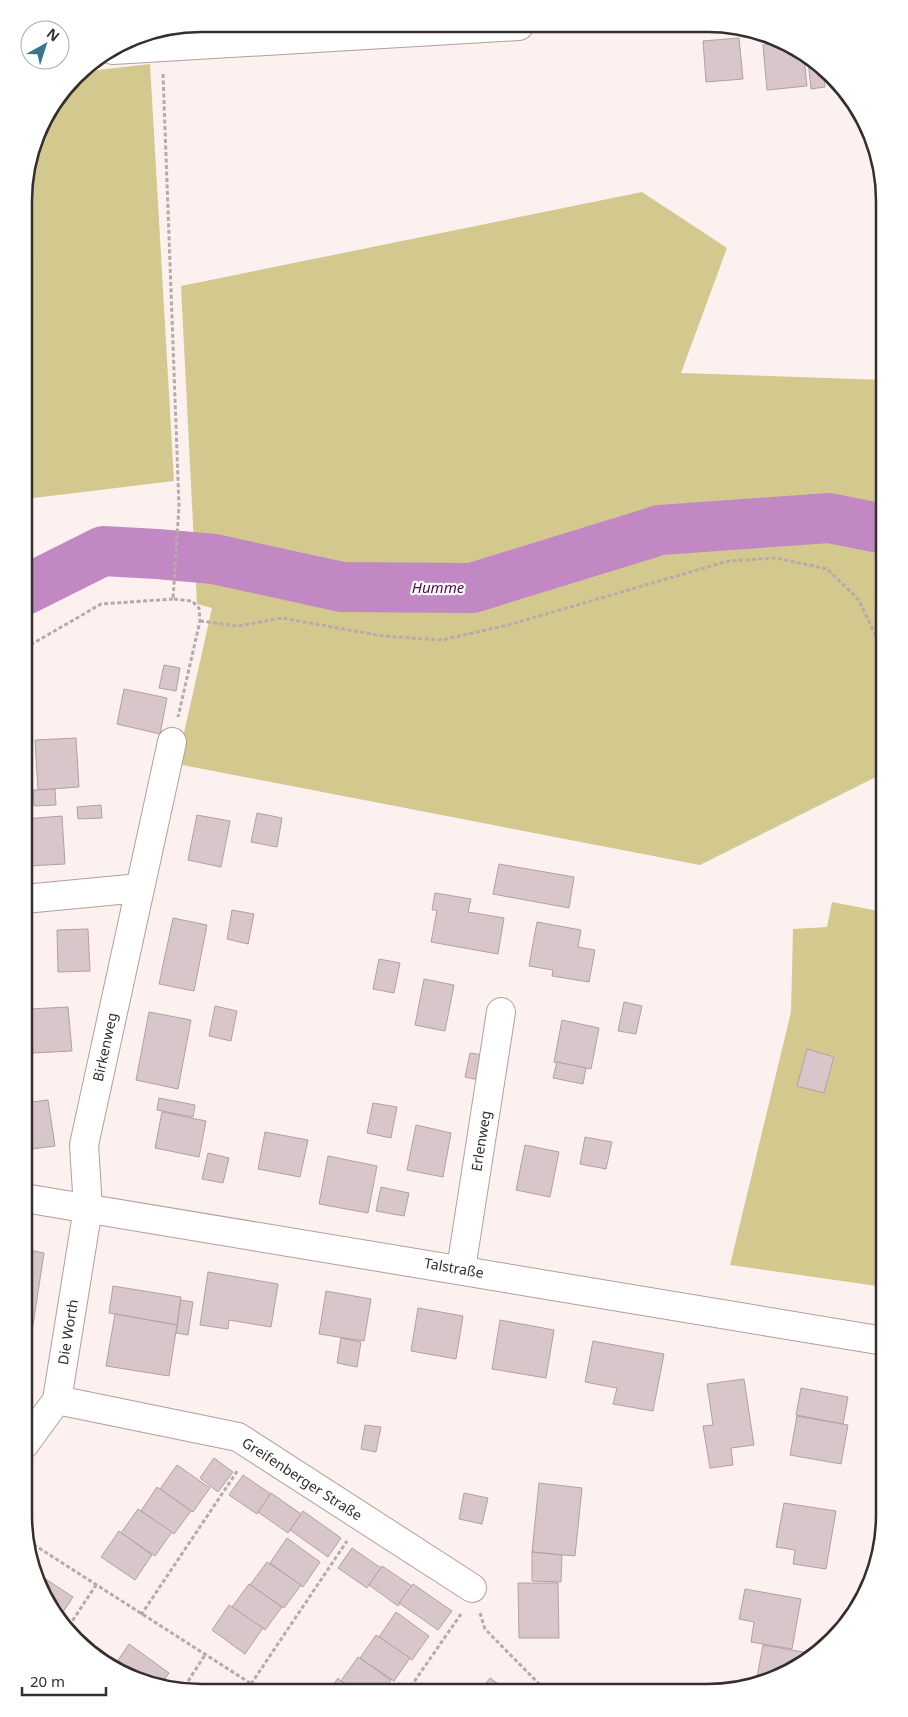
<svg xmlns="http://www.w3.org/2000/svg" width="908" height="1717" font-family="'Noto Sans',sans-serif">
<style>
.green{fill:#d3c98f}
.lines{fill:none;stroke-linecap:round;stroke-linejoin:round}
.river{stroke:#c288c3;stroke-width:50}
.building{fill:#d8c6cb;stroke:#b1a0a4}
.street-casing{stroke:#b19f9c;stroke-width:30}
.secondary-casing{stroke:#b19f9c;stroke-width:30}
.path{stroke:#b5aba9;stroke-width:3;stroke-dasharray:4 2.5;stroke-linecap:butt}
.street{stroke:#fff;stroke-width:28}
.secondary{stroke:#fff;stroke-width:28}
.labels{text-anchor:middle;stroke-width:4.5;stroke-linejoin:round;paint-order:stroke}
.street-label{font-size:14px;fill:#352e2c;stroke:#fff}
.water-label{font-size:15px;font-style:italic;fill:#500654;stroke:#fff}
.rim{fill:none;stroke:#352e2c;stroke-width:2.5}
</style>
<rect width="100%" height="100%" fill="#fcf1ef"/>
<g class="green">
<path d="M 150,64 L 174,481 L 25,499 L 25,178 L 42,122 L 81,72 Z"/>
<path d="M 642,192 L 727,248 L 681,373 L 884,380 L 884,773 L 700,865 L 177,764 L 212,608 L 197,604 L 181,286 Z"/>
<path d="M 832,902 L 884,912 L 884,1287 L 730,1265 L 791,1012 L 793,929 L 827,927 Z"/>
</g>
<g class="lines">
<path class="river" d="M 25,590 L 103,551 L 157,554 L 214,559 L 342,587 L 472,588 L 660,530 L 829,518 L 884,529"/>
</g>
<g class="building">
<path d="M 739,38 L 743,79 L 706,82 L 703,41 Z"/>
<path d="M 775,44 L 804,58 L 807,86 L 767,90 L 763,45 Z"/>
<path d="M 808,60 L 823,67 L 825,87 L 811,89 Z"/>
<path d="M 825,70 L 833,81 L 827,82 Z"/>
<path d="M 164,665 L 180,668 L 176,691 L 159,688 Z"/>
<path d="M 124,689 L 167,698 L 160,734 L 117,724 Z"/>
<path d="M 76,738 L 79,787 L 38,790 L 35,740 Z"/>
<path d="M 55,789 L 56,805 L 34,806 L 33,790 Z"/>
<path d="M 101,805 L 102,818 L 78,819 L 77,807 Z"/>
<path d="M 257,813 L 282,818 L 277,847 L 251,842 Z"/>
<path d="M 197,815 L 230,821 L 221,867 L 188,860 Z"/>
<path d="M 62,816 L 65,864 L 28,866 L 25,819 Z"/>
<path d="M 499,864 L 574,877 L 569,908 L 493,894 Z"/>
<path d="M 435,893 L 471,899 L 468,912 L 504,918 L 498,954 L 431,942 L 437,910 L 432,910 Z"/>
<path d="M 232,910 L 254,914 L 248,944 L 227,939 Z"/>
<path d="M 173,918 L 207,925 L 194,991 L 159,984 Z"/>
<path d="M 537,922 L 581,930 L 578,947 L 595,950 L 589,982 L 552,976 L 553,970 L 529,966 Z"/>
<path d="M 88,929 L 90,971 L 58,972 L 57,930 Z"/>
<path d="M 379,959 L 400,963 L 394,993 L 373,989 Z"/>
<path d="M 424,979 L 454,985 L 445,1031 L 415,1025 Z"/>
<path d="M 624,1002 L 642,1006 L 636,1034 L 618,1031 Z"/>
<path d="M 215,1006 L 237,1011 L 231,1041 L 209,1036 Z"/>
<path d="M 68,1007 L 72,1051 L 33,1053 L 30,1009 Z"/>
<path d="M 149,1012 L 191,1020 L 178,1089 L 136,1080 Z"/>
<path d="M 562,1020 L 599,1028 L 591,1069 L 554,1062 Z"/>
<path d="M 807,1049 L 834,1057 L 824,1093 L 797,1086 Z"/>
<path d="M 470,1053 L 484,1055 L 479,1080 L 465,1077 Z"/>
<path d="M 557,1062 L 586,1068 L 583,1084 L 553,1078 Z"/>
<path d="M 159,1098 L 195,1105 L 193,1117 L 157,1110 Z"/>
<path d="M 48,1100 L 55,1146 L 24,1150 L 24,1103 Z"/>
<path d="M 373,1103 L 397,1107 L 391,1138 L 367,1133 Z"/>
<path d="M 162,1112 L 206,1121 L 199,1157 L 155,1148 Z"/>
<path d="M 416,1125 L 451,1133 L 443,1177 L 407,1170 Z"/>
<path d="M 265,1132 L 308,1140 L 300,1177 L 258,1169 Z"/>
<path d="M 585,1137 L 612,1142 L 606,1169 L 580,1164 Z"/>
<path d="M 525,1145 L 559,1152 L 550,1197 L 516,1190 Z"/>
<path d="M 208,1153 L 229,1158 L 223,1183 L 202,1179 Z"/>
<path d="M 328,1156 L 377,1166 L 368,1213 L 319,1204 Z"/>
<path d="M 381,1187 L 409,1193 L 404,1216 L 376,1211 Z"/>
<path d="M 24,1249 L 44,1253 L 27,1364 L 24,1364 Z"/>
<path d="M 208,1272 L 278,1284 L 271,1327 L 229,1320 L 228,1329 L 200,1325 Z"/>
<path d="M 113,1286 L 181,1297 L 177,1325 L 109,1313 Z"/>
<path d="M 326,1291 L 371,1299 L 364,1341 L 319,1334 Z"/>
<path d="M 181,1300 L 193,1302 L 188,1335 L 176,1333 Z"/>
<path d="M 418,1308 L 463,1316 L 456,1359 L 411,1351 Z"/>
<path d="M 115,1314 L 177,1325 L 169,1376 L 106,1366 Z"/>
<path d="M 500,1320 L 554,1330 L 546,1378 L 492,1369 Z"/>
<path d="M 341,1338 L 361,1342 L 357,1367 L 337,1363 Z"/>
<path d="M 593,1341 L 664,1354 L 653,1411 L 613,1404 L 617,1388 L 585,1382 Z"/>
<path d="M 744,1379 L 754,1445 L 731,1448 L 733,1465 L 710,1468 L 703,1426 L 713,1425 L 707,1384 Z"/>
<path d="M 801,1388 L 848,1397 L 843,1424 L 796,1415 Z"/>
<path d="M 797,1416 L 848,1425 L 841,1464 L 790,1455 Z"/>
<path d="M 365,1425 L 381,1427 L 376,1452 L 361,1449 Z"/>
<path d="M 214,1458 L 233,1472 L 218,1492 L 200,1478 Z"/>
<path d="M 177,1465 L 210,1488 L 193,1512 L 160,1489 Z"/>
<path d="M 243,1475 L 271,1494 L 257,1514 L 229,1495 Z"/>
<path d="M 539,1483 L 582,1488 L 575,1556 L 532,1552 Z"/>
<path d="M 157,1487 L 191,1511 L 174,1534 L 141,1511 Z"/>
<path d="M 271,1493 L 301,1514 L 288,1533 L 258,1512 Z"/>
<path d="M 464,1493 L 488,1498 L 482,1524 L 459,1519 Z"/>
<path d="M 784,1503 L 836,1511 L 826,1569 L 793,1564 L 795,1550 L 776,1547 Z"/>
<path d="M 138,1509 L 172,1532 L 155,1556 L 121,1533 Z"/>
<path d="M 303,1511 L 341,1538 L 328,1557 L 290,1530 Z"/>
<path d="M 119,1531 L 152,1555 L 135,1580 L 101,1557 Z"/>
<path d="M 287,1538 L 320,1562 L 303,1587 L 270,1563 Z"/>
<path d="M 352,1548 L 381,1568 L 367,1588 L 338,1568 Z"/>
<path d="M 532,1552 L 562,1555 L 561,1582 L 532,1581 Z"/>
<path d="M 267,1562 L 301,1585 L 284,1608 L 250,1585 Z"/>
<path d="M 382,1566 L 412,1586 L 398,1606 L 369,1585 Z"/>
<path d="M 38,1574 L 73,1597 L 61,1615 L 36,1577 Z"/>
<path d="M 518,1583 L 558,1583 L 559,1638 L 519,1638 Z"/>
<path d="M 249,1584 L 282,1607 L 265,1630 L 232,1607 Z"/>
<path d="M 413,1584 L 452,1611 L 438,1630 L 399,1603 Z"/>
<path d="M 745,1589 L 801,1599 L 792,1649 L 751,1642 L 754,1622 L 739,1619 Z"/>
<path d="M 229,1605 L 263,1628 L 245,1654 L 212,1630 Z"/>
<path d="M 396,1612 L 429,1636 L 412,1660 L 379,1637 Z"/>
<path d="M 376,1635 L 410,1658 L 394,1681 L 360,1658 Z"/>
<path d="M 129,1644 L 169,1673 L 160,1686 L 123,1675 L 113,1668 Z"/>
<path d="M 763,1645 L 815,1654 L 806,1663 L 764,1684 L 757,1677 Z"/>
<path d="M 358,1657 L 391,1680 L 382,1692 L 358,1692 L 341,1681 Z"/>
<path d="M 338,1678 L 341,1681 L 358,1692 L 328,1692 Z"/>
<path d="M 490,1678 L 511,1693 L 479,1693 Z"/>
</g>
<g class="lines">
<g class="street-casing">
<g id="street">
<path d="M 113,50 L 519,26"/>
<path d="M 24,899 L 140,888"/>
<path d="M 461,1269 L 501,1012"/>
<path d="M 57,1400 L 238,1437 L 472,1588"/>
<path d="M 24,1445 L 57,1400 L 88,1208 L 84,1145 L 172,742"/>
</g>
</g>
<g class="secondary-casing">
<path id="secondary" d="M 24,1198 L 884,1341"/>
</g>
<g class="path">
<path d="M 163,74 L 179,506 L 173,599 L 192,601 L 199,608 L 200,621 L 178,717"/>
<path d="M 200,621 L 238,626 L 282,618 L 383,636 L 442,640 L 512,624 L 728,561 L 776,558 L 827,569 L 858,599 L 884,652"/>
<path d="M 25,648 L 101,604 L 173,599"/>
<path d="M 28,1541 L 264,1692"/>
<path d="M 480,1613 L 485,1629 L 548,1693"/>
<path d="M 141,1615 L 238,1470"/>
<path d="M 69,1626 L 96,1585"/>
<path d="M 251,1684 L 347,1541"/>
<path d="M 181,1692 L 205,1655"/>
<path d="M 407,1692 L 461,1614"/>
</g>
<use href="#street" class="street"/>
<use href="#secondary" class="secondary"/>
</g>
<g class="labels">
<g class="street-label">
<text transform="translate(105 1047) rotate(-78)" y="5">Birkenweg</text>
<text transform="translate(481 1141) rotate(-81)" y="5">Erlenweg</text>
<text transform="translate(454 1268) rotate(10)" y="5">Talstraße</text>
<text transform="translate(68 1332) rotate(-81)" y="5">Die Worth</text>
<text transform="translate(302 1479) rotate(33)" y="5">Greifenberger Straße</text>
</g>
<g class="water-label">
<text x="438" y="593">Humme</text>
</g>
</g>
<path d="M0 0H908V1717H0ZM201 32H707A169 169 0 0 1 876 201V1515A169 169 0 0 1 707 1684H201A169 169 0 0 1 32 1515V201A169 169 0 0 1 201 32Z" fill="#fff" fill-rule="evenodd"/>
<path class="rim" d="M201 32H707A169 169 0 0 1 876 201V1515A169 169 0 0 1 707 1684H201A169 169 0 0 1 32 1515V201A169 169 0 0 1 201 32Z"/>
<g transform="translate(45 45) rotate(39)"><circle r="24" fill="#ffffff" stroke="#aeabab"/>
<path d="M0-4L9 19L0 12L-9 19Z" fill="#39758c"/>
<text y="-8" font-size="14" font-weight="bold" text-anchor="middle" fill="#352e2c">N</text>
</g>
<path d="M22 1687v8h84v-8" fill="none" stroke="#352e2c" stroke-width="2.5"/>
<text x="30" y="1687" font-size="15" fill="#352e2c" stroke="#ffffff" stroke-width="4" paint-order="stroke">20 m</text>
</svg>
